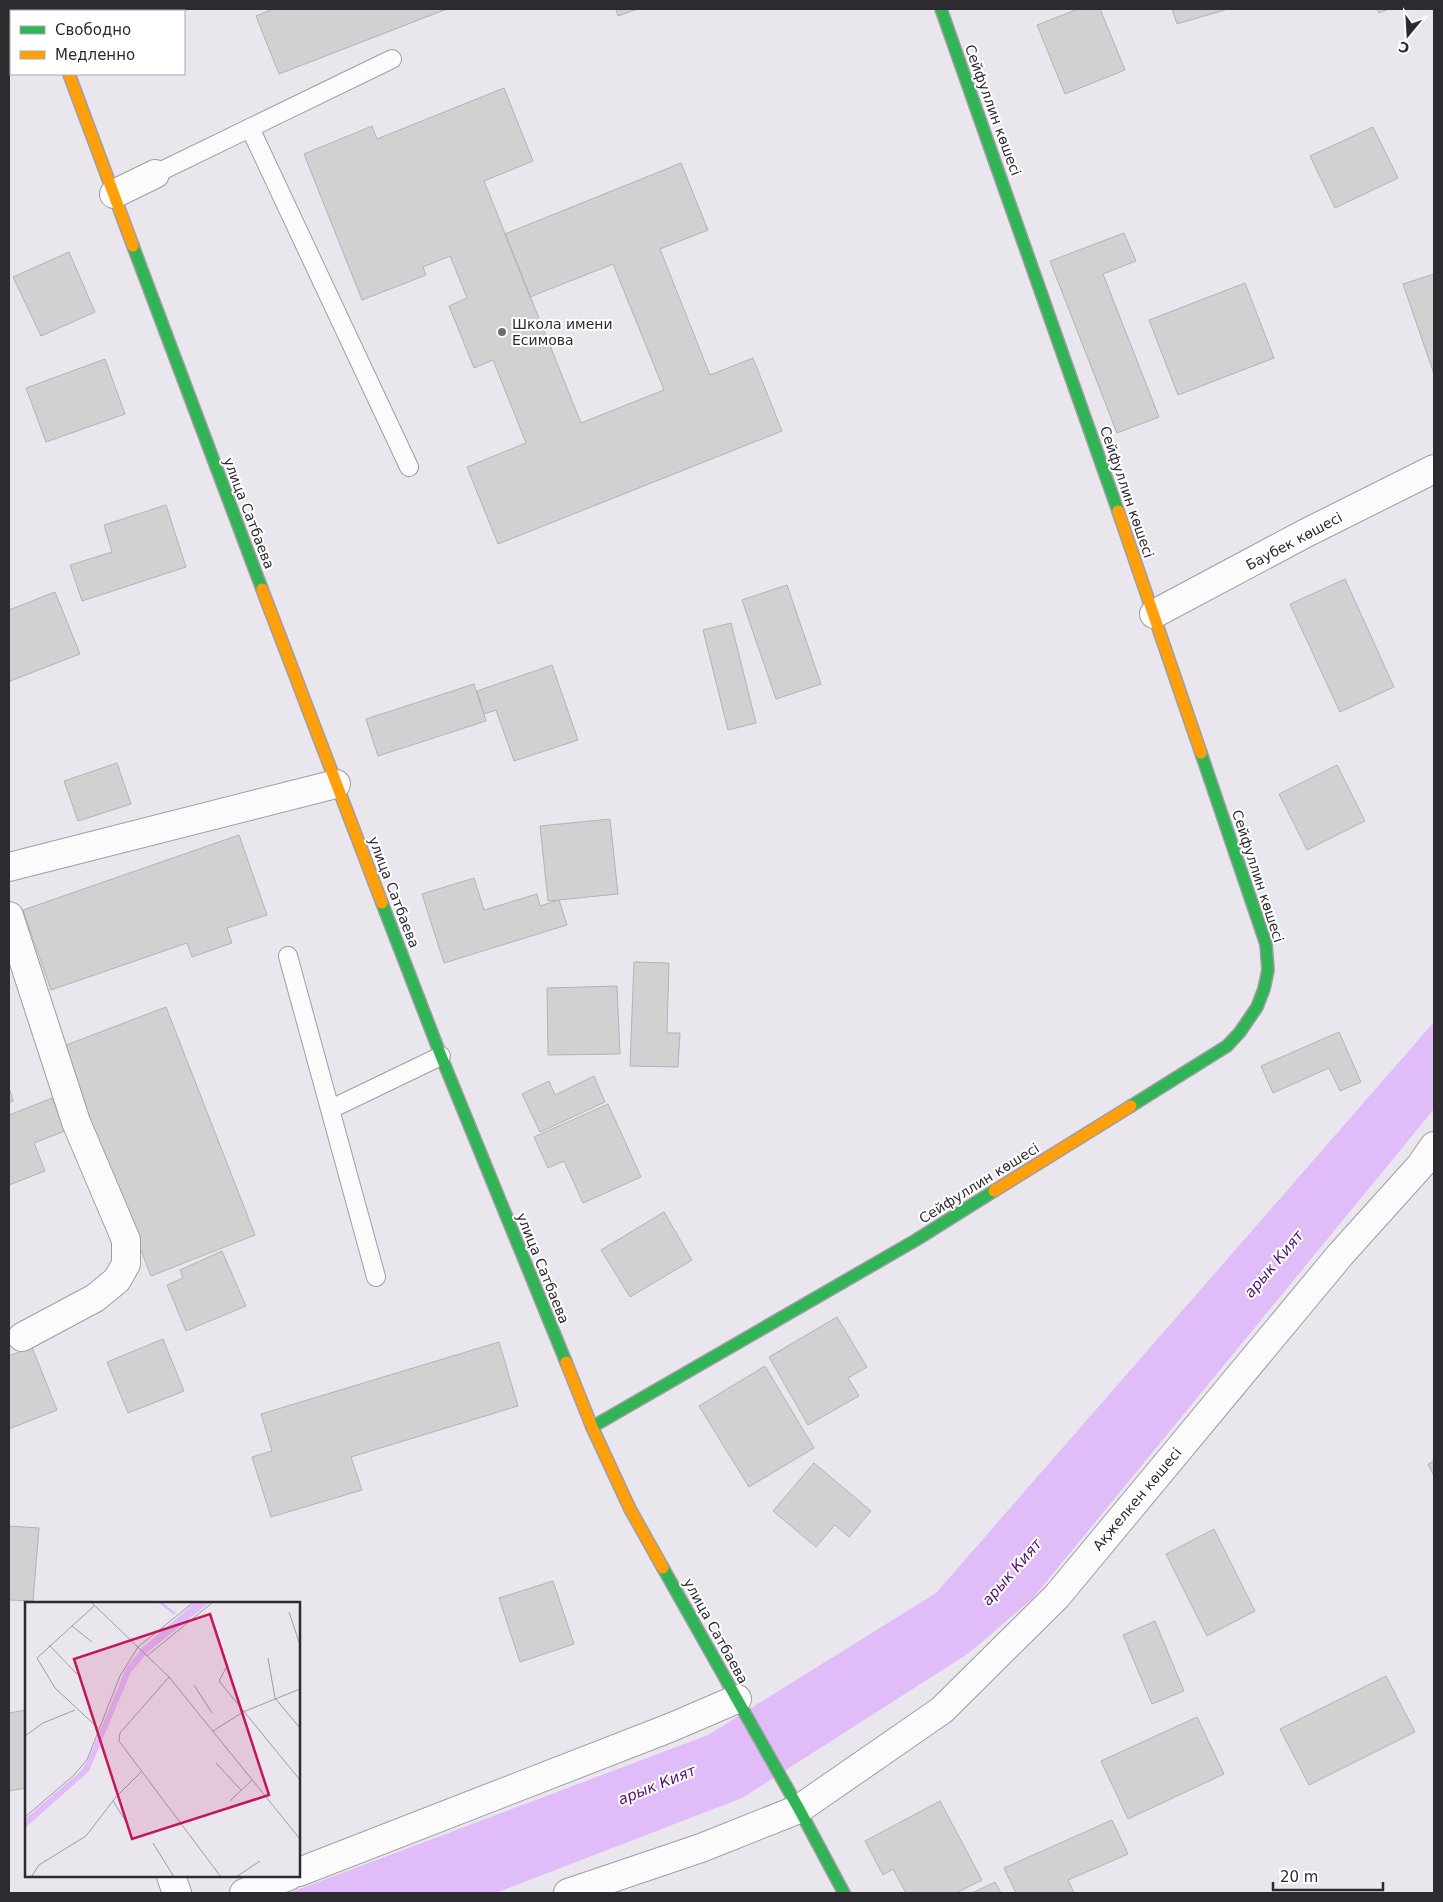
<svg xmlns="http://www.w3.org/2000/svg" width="1443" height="1902" font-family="'DejaVu Sans',sans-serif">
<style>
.water{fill:#e0bcf8}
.building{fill:#d2d1d2;stroke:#b3b3b4}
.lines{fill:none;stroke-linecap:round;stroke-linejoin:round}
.lane-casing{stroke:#a09da3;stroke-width:20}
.street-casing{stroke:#a09da3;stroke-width:30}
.fast-casing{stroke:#a09da3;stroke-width:14}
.slow-casing{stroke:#a09da3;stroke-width:14}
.lane{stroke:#fcfbfc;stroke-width:18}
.street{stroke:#fcfbfc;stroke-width:28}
.fast{stroke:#30b455;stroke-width:11}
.slow{stroke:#ff9f0a;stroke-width:11}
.poi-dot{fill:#706c72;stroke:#fff;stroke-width:2}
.labels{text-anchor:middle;stroke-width:4;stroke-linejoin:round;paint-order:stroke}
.street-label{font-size:14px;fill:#2e2b30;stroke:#fff}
.poi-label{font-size:14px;fill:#2e2b30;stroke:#fff;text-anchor:start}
.water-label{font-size:15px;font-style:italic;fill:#521171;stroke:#fff}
.inset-river{fill:none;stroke:#e0bcf8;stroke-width:2.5}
.inset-road{fill:none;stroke:#9f9ba2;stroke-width:1}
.view{fill:#c2185b;fill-opacity:0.15;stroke:#c2185b;stroke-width:2.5}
.inset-edge{fill:none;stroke:#2e2b30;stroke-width:2.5}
</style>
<rect width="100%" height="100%" fill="#eae6ee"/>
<path class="water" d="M 1434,1022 L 1434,1109 L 1033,1598 L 969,1653 L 742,1798 L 496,1893 L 289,1893 L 708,1735 L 936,1593 Z"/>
<g class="building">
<path d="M 273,9 L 447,9 L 279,74 L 256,16 Z"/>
<path d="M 616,9 L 638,9 L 618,16 Z"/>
<path d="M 1078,9 L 1100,9 L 1125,70 L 1065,94 L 1037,25 Z"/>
<path d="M 1172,9 L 1228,9 L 1177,24 Z"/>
<path d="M 1377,9 L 1389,9 L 1379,13 Z"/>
<path d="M 504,88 L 533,161 L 484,181 L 581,423 L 664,390 L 613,264 L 530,297 L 505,234 L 681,163 L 708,230 L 660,249 L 710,375 L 753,358 L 782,431 L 498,544 L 467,467 L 526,443 L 493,360 L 474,368 L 449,306 L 467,298 L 450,256 L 423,267 L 426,275 L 362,300 L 304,154 L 372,126 L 377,139 Z"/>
<path d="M 1373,127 L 1398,178 L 1335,208 L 1310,156 Z"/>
<path d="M 1124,233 L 1136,261 L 1103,274 L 1159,417 L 1117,433 L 1050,261 Z"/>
<path d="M 69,252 L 95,312 L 41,336 L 13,277 Z"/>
<path d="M 1434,274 L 1434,374 L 1403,284 Z"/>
<path d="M 1245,283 L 1274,358 L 1178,395 L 1149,320 Z"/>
<path d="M 105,359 L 125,414 L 46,442 L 26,388 Z"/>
<path d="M 166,505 L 186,567 L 82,601 L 70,565 L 112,552 L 104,525 Z"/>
<path d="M 1345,579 L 1394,687 L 1340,712 L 1290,604 Z"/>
<path d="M 787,585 L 821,684 L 776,699 L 742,600 Z"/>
<path d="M 55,592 L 80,654 L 10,681 L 9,677 L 9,610 Z"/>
<path d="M 731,623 L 756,723 L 728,730 L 703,630 Z"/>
<path d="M 552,665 L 578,740 L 514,761 L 496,710 L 484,714 L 477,691 Z"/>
<path d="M 474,684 L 486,721 L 378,756 L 366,719 Z"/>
<path d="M 117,763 L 131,804 L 78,821 L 64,781 Z"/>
<path d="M 1337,765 L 1365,821 L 1307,850 L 1279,794 Z"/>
<path d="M 610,819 L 618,894 L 548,901 L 540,826 Z"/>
<path d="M 239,835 L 267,915 L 227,928 L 232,943 L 192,957 L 187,943 L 51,990 L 23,910 Z"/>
<path d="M 474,878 L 484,910 L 537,894 L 540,906 L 559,900 L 567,925 L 444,963 L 422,894 Z"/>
<path d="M 634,962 L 669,963 L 667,1033 L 680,1033 L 678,1067 L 630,1066 Z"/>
<path d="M 617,986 L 620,1054 L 548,1055 L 547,988 Z"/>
<path d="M 166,1007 L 255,1235 L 151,1276 L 61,1047 Z"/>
<path d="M 1339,1032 L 1361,1082 L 1340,1091 L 1329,1068 L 1273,1093 L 1261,1066 Z"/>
<path d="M 594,1076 L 605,1102 L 540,1132 L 522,1094 L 549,1081 L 555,1095 Z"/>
<path d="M 9,1087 L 13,1101 L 9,1103 Z"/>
<path d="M 52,1098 L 65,1131 L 34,1143 L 45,1171 L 9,1185 L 9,1115 Z"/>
<path d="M 608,1104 L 641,1177 L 583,1203 L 564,1161 L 548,1168 L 534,1137 Z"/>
<path d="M 664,1212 L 692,1260 L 630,1297 L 601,1250 Z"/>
<path d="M 222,1251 L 246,1306 L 186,1331 L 167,1285 L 183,1278 L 180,1270 Z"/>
<path d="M 837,1317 L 867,1367 L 848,1378 L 859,1396 L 808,1425 L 769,1357 Z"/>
<path d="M 163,1339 L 184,1391 L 128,1413 L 107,1362 Z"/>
<path d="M 499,1342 L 518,1406 L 351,1457 L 362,1490 L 271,1517 L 252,1457 L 272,1451 L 261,1414 Z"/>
<path d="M 32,1347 L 57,1410 L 9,1429 L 9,1356 Z"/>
<path d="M 765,1366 L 814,1448 L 749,1487 L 699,1406 Z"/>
<path d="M 1434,1461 L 1434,1476 L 1428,1464 Z"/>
<path d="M 814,1463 L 871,1511 L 849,1537 L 835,1525 L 816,1547 L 773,1511 Z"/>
<path d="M 9,1526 L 39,1528 L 33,1601 L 9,1600 Z"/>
<path d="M 1214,1529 L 1255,1611 L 1207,1636 L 1166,1554 Z"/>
<path d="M 553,1581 L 574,1644 L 520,1662 L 499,1598 Z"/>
<path d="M 1155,1621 L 1184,1691 L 1152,1704 L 1123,1635 Z"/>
<path d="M 1386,1676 L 1415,1732 L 1309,1785 L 1280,1729 Z"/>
<path d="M 26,1710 L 26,1788 L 9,1791 L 9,1713 Z"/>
<path d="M 1197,1717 L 1224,1774 L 1128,1819 L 1101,1761 Z"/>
<path d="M 940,1801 L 982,1880 L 956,1893 L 906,1893 L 893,1869 L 883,1875 L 865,1841 Z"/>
<path d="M 1112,1820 L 1128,1854 L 1068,1880 L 1074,1893 L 1016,1893 L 1004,1868 Z"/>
<path d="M 995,1882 L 1001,1893 L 972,1893 Z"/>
</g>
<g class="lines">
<g class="lane-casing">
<g id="lane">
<path d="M 250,128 L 409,467"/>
<path d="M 155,174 L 392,59"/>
<path d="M 288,956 L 376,1277"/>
<path d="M 331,1109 L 441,1056"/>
</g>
</g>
<g class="street-casing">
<g id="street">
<path d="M 114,194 L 155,174"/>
<path d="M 1154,614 L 1306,533 L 1434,469"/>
<path d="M 9,867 L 336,784"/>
<path d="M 9,916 L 76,1122 L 126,1240 L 126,1264 L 117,1280 L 95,1298 L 22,1337"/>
<path d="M 299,1872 L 672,1727 L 737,1699"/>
<path d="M 171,1876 L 177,1893"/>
<path d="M 244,1893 L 289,1876"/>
<path d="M 568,1893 L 701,1848 L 799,1809 L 942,1710 L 1057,1596 L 1340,1255 L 1421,1165 L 1434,1146"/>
</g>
</g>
<g class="fast-casing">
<g id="fast">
<path d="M 45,9 L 46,11"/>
<path d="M 941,9 L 1118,511"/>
<path d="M 133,246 L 262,589"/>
<path d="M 382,903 L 441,1056 L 566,1362"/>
<path d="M 1131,1106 L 1227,1046 L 1240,1032 L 1257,1007 L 1264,989 L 1268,970 L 1266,944 L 1201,753"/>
<path d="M 592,1427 L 916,1240 L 994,1191"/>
<path d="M 663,1568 L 799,1809 L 844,1893"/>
</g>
</g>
<g class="slow-casing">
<g id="slow">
<path d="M 69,74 L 133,246"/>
<path d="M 1118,511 L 1201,753"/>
<path d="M 262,589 L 382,903"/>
<path d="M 994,1191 L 1131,1106"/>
<path d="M 566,1362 L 592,1427 L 630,1509 L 663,1568"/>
</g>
</g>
<use href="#lane" class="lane"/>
<use href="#street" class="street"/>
<use href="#fast" class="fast"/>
<use href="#slow" class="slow"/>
</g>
<circle class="poi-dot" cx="502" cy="332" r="5"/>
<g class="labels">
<g class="street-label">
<text transform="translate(993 110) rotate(70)" y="5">Сейфуллин көшесі</text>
<text transform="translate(1127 492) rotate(71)" y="5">Сейфуллин көшесі</text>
<text transform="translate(249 513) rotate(69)" y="5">улица Сатбаева</text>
<text transform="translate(1294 541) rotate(-28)" y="5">Баубек көшесі</text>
<text transform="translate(1258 876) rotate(72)" y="5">Сейфуллин көшесі</text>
<text transform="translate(394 892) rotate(69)" y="5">улица Сатбаева</text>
<text transform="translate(979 1183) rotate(-32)" y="5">Сейфуллин көшесі</text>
<text transform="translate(543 1268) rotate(68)" y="5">улица Сатбаева</text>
<text transform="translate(1137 1499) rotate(-50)" y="5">Ақжелкен көшесі</text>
<text transform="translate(716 1631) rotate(61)" y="5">улица Сатбаева</text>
</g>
<g class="poi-label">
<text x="512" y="329">Школа имени<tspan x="512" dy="16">Есимова</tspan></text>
</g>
<g class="water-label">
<text transform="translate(1274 1264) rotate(-50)" y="5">арык Кият</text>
<text transform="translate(1012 1572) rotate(-49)" y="5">арык Кият</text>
<text transform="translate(657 1785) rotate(-22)" y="5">арык Кият</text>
</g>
</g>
<g transform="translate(25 1602)">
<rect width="275" height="275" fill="#eae6ee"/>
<path d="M 171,0 L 185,0 L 123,50 L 106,70 L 64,169 L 0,226 L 0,217 L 55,170 L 62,160 L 101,66 L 118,45 Z" fill="#e0bcf8"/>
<path class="inset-river" d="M 135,0 L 150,12"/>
<path class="inset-road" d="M 66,0 L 144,75 L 275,237M 69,4 L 12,56 L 30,86 L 73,126M 264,10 L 275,43M 47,24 L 67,40M 24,43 L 52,72M 122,54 L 188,0M 243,56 L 250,96 L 275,126M 201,66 L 194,79 L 275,178M 144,75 L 95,131 L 94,139 L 196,275M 169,83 L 187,111M 188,129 L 218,110 L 275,87M 0,134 L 18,121 L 50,108M 191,161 L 216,188M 88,199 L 100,218M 205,199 L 227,178M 0,215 L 48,174 L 62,158 L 95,74 L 113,45 L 169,0M 128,241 L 149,275M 6,275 L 14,263 L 61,234 L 91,195 L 116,170M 211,275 L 235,259"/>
<path class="view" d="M 185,12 L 244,193 L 107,237 L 49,57 Z"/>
<rect width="275" height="275" class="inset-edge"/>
</g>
<rect width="1443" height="1902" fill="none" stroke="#2e2b30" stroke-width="20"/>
<rect x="10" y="10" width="175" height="65" fill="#ffffff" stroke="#abaaac"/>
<rect x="20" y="26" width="25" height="8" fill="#30b455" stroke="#abaaac"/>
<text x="55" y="35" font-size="15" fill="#2e2b30">Свободно</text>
<rect x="20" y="51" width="25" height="8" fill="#ff9f0a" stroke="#abaaac"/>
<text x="55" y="60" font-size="15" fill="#2e2b30">Медленно</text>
<g transform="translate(1408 35) rotate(198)" stroke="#ffffff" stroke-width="4" paint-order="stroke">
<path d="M0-4L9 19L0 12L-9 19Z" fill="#2e2b30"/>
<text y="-8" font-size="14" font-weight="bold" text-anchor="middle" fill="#2e2b30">С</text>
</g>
<path d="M1273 1882v8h110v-8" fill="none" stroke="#2e2b30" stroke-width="2.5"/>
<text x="1280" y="1882" font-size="15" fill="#2e2b30" stroke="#ffffff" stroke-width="4" paint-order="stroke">20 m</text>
</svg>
